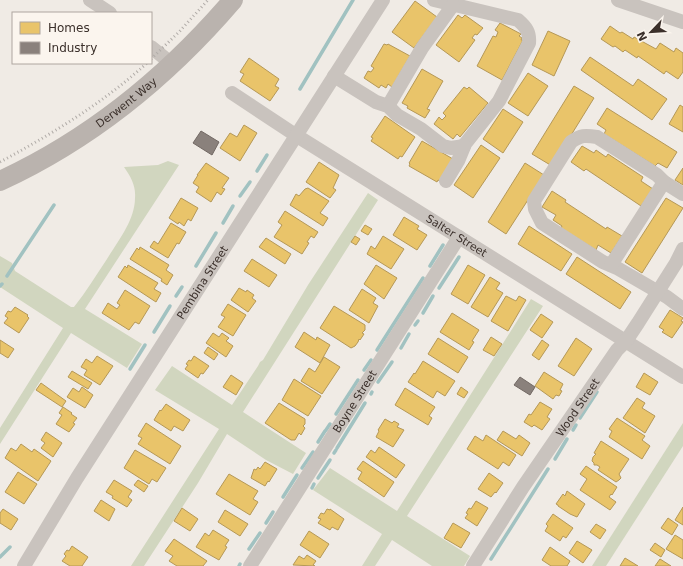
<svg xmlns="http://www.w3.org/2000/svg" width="683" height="566" font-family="'DejaVu Sans',sans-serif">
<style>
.green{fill:#d1d6bf}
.homes{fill:#e9c46a;stroke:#b59857}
.industry{fill:#8a817c;stroke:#726964}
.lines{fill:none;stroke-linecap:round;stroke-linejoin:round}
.stream{stroke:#a1c2c1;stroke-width:3.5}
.minor{stroke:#c9c3be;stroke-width:14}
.secondary{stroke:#bab3ae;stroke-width:20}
.rail{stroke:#b1aca8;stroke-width:3;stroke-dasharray:1 3;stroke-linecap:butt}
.labels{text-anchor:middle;stroke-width:4;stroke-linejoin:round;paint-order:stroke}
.street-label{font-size:11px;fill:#3b302b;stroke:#fbf5ee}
</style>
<rect width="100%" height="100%" fill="#f0ebe5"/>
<g class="green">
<path d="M 168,161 L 179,165 L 85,309 L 142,344 L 127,368 L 71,333 L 0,444 L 0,428 L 63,328 L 0,287 L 0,256 L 12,263 L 15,271 L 71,307 L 74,307 C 86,292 96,275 107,259 C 118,241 135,220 135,198 C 136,186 131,177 124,167 L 158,165 Z"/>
<path d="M 368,193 L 378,200 L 243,412 L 306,453 L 293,474 L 266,460 L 227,434 L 198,483 L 144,566 L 131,566 L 219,429 L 155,390 L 172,366 L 232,405 L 258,366 L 260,362 L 263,360 L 308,285 Z"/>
<path d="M 531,299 L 543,306 L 407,516 L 470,556 L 464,566 L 432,566 L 392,540 L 375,566 L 362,566 L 382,534 L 313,490 L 330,468 L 397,511 Z"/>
<path d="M 683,423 L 683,446 L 606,566 L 592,566 Z"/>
</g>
<g class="homes">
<path d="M 415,1 L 437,17 L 414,48 L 392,32 Z"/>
<path d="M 458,15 L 462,18 L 465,15 L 483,28 L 477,35 L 475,34 L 472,38 L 475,40 L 459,62 L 436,45 Z"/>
<path d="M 500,23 L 521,34 L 519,36 L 522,38 L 521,40 L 523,40 L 502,80 L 477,66 L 493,36 L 496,37 L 498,32 L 495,30 Z"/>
<path d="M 610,26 L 620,33 L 622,32 L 633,39 L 634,37 L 656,49 L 660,43 L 674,52 L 676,48 L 683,53 L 683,72 L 678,79 L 666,71 L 664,74 L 638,56 L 637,58 L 625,50 L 623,52 L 615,46 L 613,47 L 601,39 Z"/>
<path d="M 548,31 L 570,41 L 554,76 L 532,65 Z"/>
<path d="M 384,44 L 387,45 L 388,44 L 410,56 L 392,87 L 388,84 L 386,88 L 381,85 L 379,88 L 364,78 L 368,71 L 371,72 L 374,68 L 371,66 Z"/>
<path d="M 590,57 L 633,86 L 638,79 L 667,99 L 652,120 L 581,70 Z"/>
<path d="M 249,58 L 279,79 L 275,86 L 279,88 L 270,101 L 240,81 L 244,74 L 240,72 Z"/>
<path d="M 422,69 L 443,81 L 427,109 L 430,110 L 425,118 L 407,108 L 408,106 L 402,103 Z"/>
<path d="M 528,73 L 548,86 L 528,116 L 508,103 Z"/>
<path d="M 574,86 L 594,98 L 552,166 L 532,154 Z"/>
<path d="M 464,87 L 467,89 L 469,87 L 488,103 L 460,137 L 457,134 L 453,139 L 434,124 L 439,117 L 442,120 L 446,116 L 443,113 Z"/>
<path d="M 680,105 L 683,107 L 683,132 L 669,124 Z"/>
<path d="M 607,108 L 677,152 L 667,168 L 658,163 L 655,166 L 604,134 L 606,130 L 597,124 Z"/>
<path d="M 503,109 L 523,122 L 503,153 L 483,139 Z"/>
<path d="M 385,116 L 415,137 L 402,157 L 400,156 L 398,159 L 371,141 L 373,138 L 371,137 Z"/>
<path d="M 244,125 L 257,133 L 240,161 L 220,148 L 230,133 L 237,137 Z"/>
<path d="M 422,141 L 453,159 L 440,181 L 438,180 L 437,182 L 409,166 L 410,164 L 409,163 Z"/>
<path d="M 481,145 L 500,158 L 473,198 L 454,185 Z"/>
<path d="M 582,146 L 594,153 L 596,150 L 606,157 L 608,154 L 643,177 L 641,181 L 653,189 L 641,206 L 586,169 L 584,171 L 571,162 Z"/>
<path d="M 319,162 L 339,175 L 333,188 L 336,190 L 330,198 L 306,182 Z"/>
<path d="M 206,163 L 229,178 L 222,188 L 225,189 L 221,195 L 217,192 L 211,202 L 196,192 L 199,187 L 193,183 L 198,175 L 197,175 Z"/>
<path d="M 525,163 L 544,175 L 506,234 L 488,222 Z"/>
<path d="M 683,168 L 683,185 L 675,180 Z"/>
<path d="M 308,188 L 329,201 L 320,213 L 328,218 L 323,226 L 290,205 L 296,194 L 299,196 L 305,189 Z"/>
<path d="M 552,191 L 566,200 L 565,202 L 606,229 L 607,227 L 622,236 L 611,253 L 598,245 L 596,250 L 561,228 L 562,226 L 553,220 L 556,215 L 542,207 Z"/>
<path d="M 181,198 L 198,208 L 191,221 L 188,219 L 184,226 L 179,222 L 178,224 L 169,218 Z"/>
<path d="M 666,198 L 683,208 L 642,273 L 625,262 Z"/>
<path d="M 285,211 L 318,232 L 314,238 L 311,236 L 307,242 L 309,243 L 302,254 L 274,237 L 282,225 L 278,222 Z"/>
<path d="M 404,217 L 419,226 L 417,229 L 427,235 L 417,250 L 393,235 Z"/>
<path d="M 171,223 L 186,232 L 179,244 L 177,243 L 168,258 L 150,247 L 154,241 L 158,244 Z"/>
<path d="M 365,225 L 372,229 L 368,235 L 361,231 Z"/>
<path d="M 529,226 L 572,254 L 561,271 L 518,244 Z"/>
<path d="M 355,236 L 360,239 L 356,245 L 351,242 Z"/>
<path d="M 383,236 L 404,249 L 391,269 L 367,254 L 371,246 L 375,249 Z"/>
<path d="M 266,238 L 291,254 L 285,264 L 259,247 Z"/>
<path d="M 140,247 L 169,265 L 166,270 L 173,275 L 167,285 L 161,281 L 162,279 L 130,259 L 137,248 L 139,250 Z"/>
<path d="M 577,257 L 631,292 L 620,309 L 566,274 Z"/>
<path d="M 252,259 L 277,275 L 269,287 L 244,271 Z"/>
<path d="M 128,265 L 158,283 L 154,289 L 161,293 L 156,302 L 118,277 L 125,266 L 127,268 Z"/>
<path d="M 376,265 L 397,278 L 384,299 L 364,284 Z"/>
<path d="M 468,265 L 485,275 L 468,304 L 451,294 Z"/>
<path d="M 490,277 L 500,283 L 496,289 L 503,293 L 488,317 L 471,307 Z"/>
<path d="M 239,288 L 246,292 L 247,290 L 254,295 L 252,298 L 256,301 L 248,312 L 231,300 Z"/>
<path d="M 362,289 L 376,298 L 373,303 L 378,306 L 369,323 L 349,310 Z"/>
<path d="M 125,290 L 150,306 L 139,324 L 135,322 L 129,330 L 102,313 L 108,303 L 117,309 L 120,305 L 117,303 Z"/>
<path d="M 506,296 L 516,301 L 519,296 L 526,300 L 508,331 L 491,321 Z"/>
<path d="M 228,304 L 246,315 L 233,336 L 218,327 L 225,317 L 221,315 Z"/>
<path d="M 334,306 L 365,325 L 365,330 L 362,333 L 364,334 L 360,340 L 359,339 L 358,342 L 355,346 L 351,348 L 320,328 Z"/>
<path d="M 15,307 L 28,315 L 27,316 L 29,318 L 19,333 L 4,323 L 8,318 L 5,316 L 8,311 L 11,312 Z"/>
<path d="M 670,310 L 683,318 L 681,321 L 683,322 L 672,338 L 662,332 L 664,330 L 659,327 Z"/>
<path d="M 452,313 L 479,330 L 472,341 L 474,342 L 469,350 L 440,332 Z"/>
<path d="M 541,314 L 553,322 L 542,338 L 530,330 Z"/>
<path d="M 304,332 L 316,340 L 317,337 L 330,345 L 320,363 L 295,347 Z"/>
<path d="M 213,333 L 219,337 L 222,333 L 229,338 L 226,341 L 233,346 L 226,357 L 206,343 Z"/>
<path d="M 491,337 L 502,344 L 494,356 L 483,350 Z"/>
<path d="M 438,338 L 468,357 L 458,373 L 428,354 Z"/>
<path d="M 576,338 L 592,349 L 574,376 L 558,366 Z"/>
<path d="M 0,340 L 14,349 L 8,358 L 0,353 Z"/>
<path d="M 542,340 L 549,345 L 539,360 L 532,355 Z"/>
<path d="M 208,347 L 218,354 L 214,360 L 204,353 Z"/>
<path d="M 97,356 L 113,366 L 100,385 L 84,375 L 87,370 L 81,367 L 86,359 L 92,363 Z"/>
<path d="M 194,356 L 209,366 L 203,374 L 201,373 L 198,378 L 185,369 L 188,365 L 186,364 L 189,360 L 191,361 Z"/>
<path d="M 324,357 L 340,367 L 322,394 L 301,381 L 309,368 L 315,372 Z"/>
<path d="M 423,361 L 455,381 L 445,396 L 437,391 L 433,398 L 408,382 L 414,373 L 415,374 Z"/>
<path d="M 72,371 L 92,383 L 88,389 L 68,377 Z"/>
<path d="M 544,372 L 563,384 L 560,390 L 562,391 L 559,396 L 556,395 L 553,399 L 535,386 Z"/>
<path d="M 644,373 L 658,382 L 650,395 L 636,387 Z"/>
<path d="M 231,375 L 243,383 L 236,395 L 223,387 Z"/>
<path d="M 294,379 L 321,396 L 308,416 L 282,400 Z"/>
<path d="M 41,383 L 66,401 L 62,407 L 36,390 Z"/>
<path d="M 82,387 L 93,395 L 85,408 L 67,397 L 73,388 L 79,392 Z"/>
<path d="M 461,387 L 468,392 L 464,398 L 457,394 Z"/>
<path d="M 405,388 L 435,407 L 429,416 L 432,418 L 428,425 L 395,405 Z"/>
<path d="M 637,398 L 645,403 L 642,408 L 655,416 L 645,433 L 623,418 Z"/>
<path d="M 540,402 L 552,409 L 547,417 L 550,419 L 542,430 L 534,425 L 532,427 L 524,422 L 529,414 L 531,415 Z"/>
<path d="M 279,403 L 305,419 L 305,424 L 303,426 L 305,428 L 301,435 L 299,433 L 295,440 L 291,440 L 265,423 Z"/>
<path d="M 166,404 L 190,420 L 183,431 L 174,426 L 171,431 L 154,420 L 160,410 L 161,411 Z"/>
<path d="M 63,407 L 72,413 L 71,414 L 77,418 L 73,423 L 75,424 L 69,432 L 56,424 L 62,415 L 59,413 Z"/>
<path d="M 617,418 L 645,436 L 642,440 L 650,446 L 642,459 L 609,437 L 612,431 L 609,429 Z"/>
<path d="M 385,419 L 392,423 L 394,421 L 399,424 L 397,427 L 404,430 L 393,447 L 376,437 L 379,431 L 378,430 Z"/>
<path d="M 146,423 L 181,446 L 170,464 L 138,444 L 142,438 L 138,436 Z"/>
<path d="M 503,431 L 516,439 L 519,435 L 530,443 L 522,456 L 497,440 Z"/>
<path d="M 46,432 L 62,443 L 53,457 L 41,448 L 45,443 L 41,440 Z"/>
<path d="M 486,435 L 516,455 L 509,466 L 503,462 L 498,469 L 467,449 L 475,436 L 483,441 Z"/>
<path d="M 601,441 L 629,459 L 619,474 L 621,478 L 619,480 L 616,482 L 598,470 L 600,467 L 597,465 L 594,465 L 594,463 L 592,461 L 593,457 L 596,454 L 594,453 Z"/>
<path d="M 21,444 L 32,452 L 34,449 L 51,461 L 38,481 L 5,458 L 11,448 L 16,451 Z"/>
<path d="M 379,447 L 405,465 L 396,478 L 366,457 L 371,450 L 375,453 Z"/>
<path d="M 135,450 L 166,468 L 157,482 L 152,479 L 149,484 L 124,468 Z"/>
<path d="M 363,461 L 394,482 L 384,497 L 358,479 L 362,472 L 357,469 Z"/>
<path d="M 265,462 L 277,469 L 269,482 L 268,481 L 265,486 L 251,478 L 254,469 L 256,470 L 258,467 L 260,469 Z"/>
<path d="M 586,466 L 617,487 L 612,495 L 611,494 L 609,497 L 616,502 L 610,510 L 580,490 L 587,479 L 580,474 Z"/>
<path d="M 18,472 L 37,484 L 24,504 L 5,492 Z"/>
<path d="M 489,473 L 503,483 L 496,493 L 495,492 L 491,497 L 478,489 Z"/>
<path d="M 229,474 L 258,491 L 253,499 L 258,502 L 250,515 L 216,494 Z"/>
<path d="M 114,480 L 132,491 L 128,497 L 132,500 L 127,507 L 112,498 L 113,496 L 106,492 Z"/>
<path d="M 138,480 L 148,486 L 144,492 L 134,485 Z"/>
<path d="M 567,491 L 585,504 L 577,517 L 570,514 L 558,506 L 558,505 L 556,504 L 563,494 L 565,496 Z"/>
<path d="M 101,500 L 115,509 L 109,521 L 94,511 Z"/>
<path d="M 476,501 L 488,508 L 477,526 L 465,518 L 468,514 L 466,513 L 469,508 L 471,509 Z"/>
<path d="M 683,507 L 683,525 L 675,520 Z"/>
<path d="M 182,508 L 198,519 L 190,531 L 174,521 Z"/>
<path d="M 3,509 L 18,519 L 11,530 L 0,523 L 0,513 Z"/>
<path d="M 327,509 L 330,510 L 330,509 L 344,519 L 338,530 L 332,527 L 330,530 L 318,523 L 321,519 L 318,518 L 321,513 L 324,514 Z"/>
<path d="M 225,510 L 248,524 L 240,536 L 218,522 Z"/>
<path d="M 553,514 L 573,528 L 566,538 L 563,536 L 560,541 L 545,531 L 548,526 L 546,524 Z"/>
<path d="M 668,518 L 678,525 L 672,535 L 661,528 Z"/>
<path d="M 453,523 L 470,533 L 461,548 L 444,538 Z"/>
<path d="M 596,524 L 606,530 L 600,539 L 590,532 Z"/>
<path d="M 213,530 L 229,540 L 225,546 L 227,547 L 219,560 L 196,547 L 205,533 L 209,536 Z"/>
<path d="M 309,531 L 329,544 L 320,558 L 300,545 Z"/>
<path d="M 675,535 L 683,540 L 683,559 L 666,549 Z"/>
<path d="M 174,539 L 207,561 L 203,566 L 177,566 L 169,561 L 173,556 L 165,551 Z"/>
<path d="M 577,541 L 592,550 L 583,563 L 569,553 Z"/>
<path d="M 655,543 L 665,550 L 661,557 L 650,550 Z"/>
<path d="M 72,546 L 88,557 L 82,566 L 70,566 L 62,561 L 66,556 L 64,554 L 67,550 L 69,551 Z"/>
<path d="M 550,547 L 570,561 L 567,566 L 551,566 L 542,560 Z"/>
<path d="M 307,555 L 316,561 L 313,565 L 315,566 L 293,565 L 299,556 L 304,559 Z"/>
<path d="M 625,558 L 638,566 L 620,566 Z"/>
<path d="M 660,559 L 671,566 L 655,566 Z"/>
</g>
<g class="industry">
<path d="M 201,131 L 219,142 L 212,155 L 193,143 Z"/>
<path d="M 520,377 L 535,387 L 530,395 L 514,385 Z"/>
</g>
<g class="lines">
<g class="stream">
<path d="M 300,89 L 353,0"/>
<path d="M 257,171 L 267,155"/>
<path d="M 240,196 L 250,182"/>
<path d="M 223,223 L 233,206"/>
<path d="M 196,266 L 216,233"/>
<path d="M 430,266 L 443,245"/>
<path d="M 7,276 L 54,205"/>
<path d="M 0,286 L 2,284"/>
<path d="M 439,288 L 459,257"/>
<path d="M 176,296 L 182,287"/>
<path d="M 423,313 L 433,296"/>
<path d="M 415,325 L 418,321"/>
<path d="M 154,332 L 170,306"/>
<path d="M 401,348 L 409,334"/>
<path d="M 377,350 L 423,278"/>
<path d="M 130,369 L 145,345"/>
<path d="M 364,370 L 371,360"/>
<path d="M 378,382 L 392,362"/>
<path d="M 371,394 L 372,392"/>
<path d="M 336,414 L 358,380"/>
<path d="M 580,418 L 597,392"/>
<path d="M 326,430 L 330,424"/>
<path d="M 573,430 L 576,425"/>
<path d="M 318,442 L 325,431"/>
<path d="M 337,448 L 365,403"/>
<path d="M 334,453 L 336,450"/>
<path d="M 555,459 L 567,439"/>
<path d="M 302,468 L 313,452"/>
<path d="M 318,478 L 330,460"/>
<path d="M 312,488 L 314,484"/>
<path d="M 283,497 L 297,475"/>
<path d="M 266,523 L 273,512"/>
<path d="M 249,549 L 260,533"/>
<path d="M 0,557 L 10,547"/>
<path d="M 491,559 L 548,469"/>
<path d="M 239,566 L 240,564"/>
</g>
<g class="minor">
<path d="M 90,0 L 110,13"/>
<path d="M 434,0 L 518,20 C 526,27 530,32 529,43 L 499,101 L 465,144 L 458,161 L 446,181"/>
<path d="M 618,0 L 683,22"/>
<path d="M 151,47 L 172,64"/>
<path d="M 334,76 L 376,102 L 388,106 L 397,115 L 421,129 L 443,146 L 451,148 L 464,146"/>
<path id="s1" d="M 232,93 L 297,136 L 683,377"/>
<path d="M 388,106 L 422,48 L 453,5"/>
<path d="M 683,194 L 664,182 L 657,175 L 597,137 C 585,135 581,135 571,142 L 534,201 L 535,209 L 542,223 L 603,262 L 617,268 L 667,297 L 683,309"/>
<path d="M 611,265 L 664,182"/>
<path id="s2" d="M 24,566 L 77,478 L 383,0"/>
<path id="s3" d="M 250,566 L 459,237"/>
<path id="s4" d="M 473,566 L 523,487 L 617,350 L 626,341 L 638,323 L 676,263 L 683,249"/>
</g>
<path class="secondary" id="s5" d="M 0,181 C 91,139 168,76 233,0"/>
<g class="rail">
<path d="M 151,59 L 179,32 L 208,0"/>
<path d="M 0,162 C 52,134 103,103 147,63"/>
</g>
</g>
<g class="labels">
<g class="street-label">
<text dy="4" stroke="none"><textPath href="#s5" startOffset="149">Derwent Way</textPath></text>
<text dy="4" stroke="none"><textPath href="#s1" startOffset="266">Salter Street</textPath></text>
<text dy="4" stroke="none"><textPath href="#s2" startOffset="335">Pembina Street</textPath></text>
<text dy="4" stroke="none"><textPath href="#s3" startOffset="195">Boyne Street</textPath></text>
<text dy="4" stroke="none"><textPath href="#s4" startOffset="190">Wood Street</textPath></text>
</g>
</g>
<rect x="12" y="12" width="140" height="52" fill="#fbf5ee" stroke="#aea6a0"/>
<rect x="20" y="22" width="20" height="12" fill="#e9c46a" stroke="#aea6a0"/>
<text x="48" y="32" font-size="12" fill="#3b302b">Homes</text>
<rect x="20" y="42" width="20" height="12" fill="#8a817c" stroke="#aea6a0"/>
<text x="48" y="52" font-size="12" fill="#3b302b">Industry</text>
<g transform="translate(651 32) rotate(245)" stroke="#fbf5ee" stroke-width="3" paint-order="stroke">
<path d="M0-3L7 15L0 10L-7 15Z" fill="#3b302b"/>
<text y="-6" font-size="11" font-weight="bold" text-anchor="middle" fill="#3b302b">N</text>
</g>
</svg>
